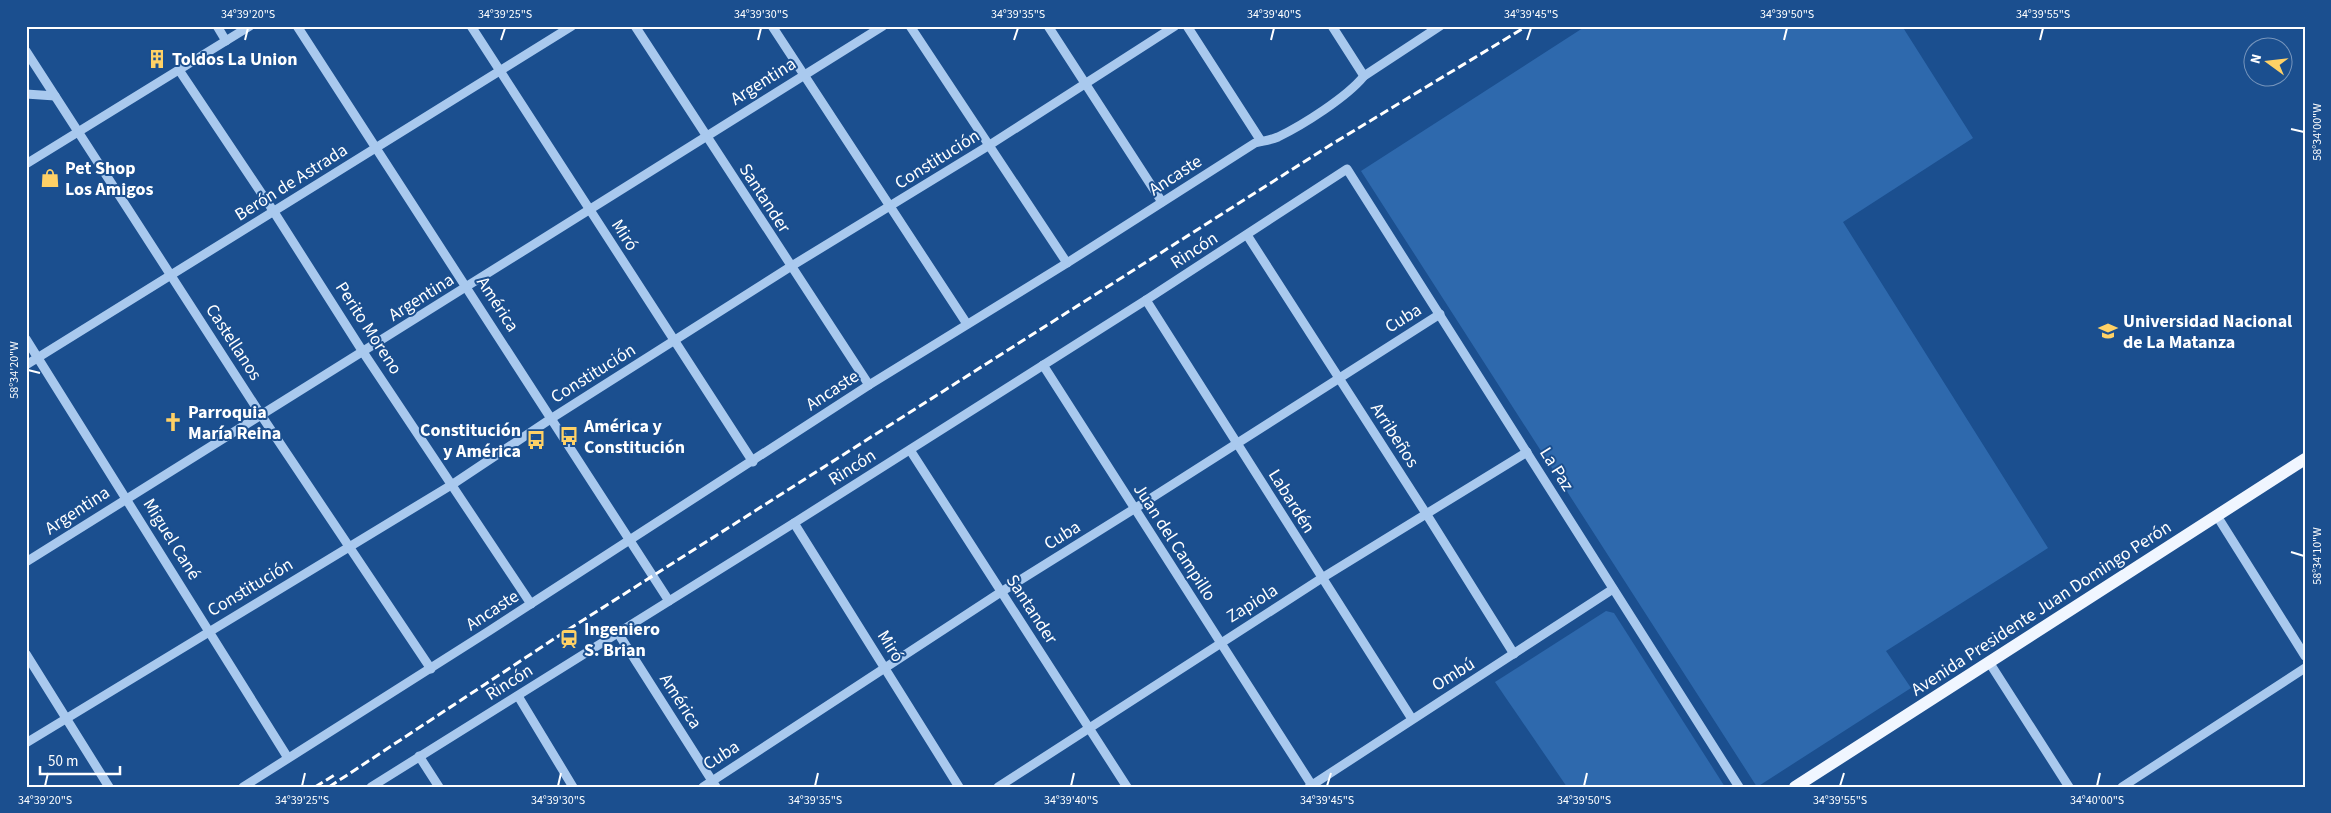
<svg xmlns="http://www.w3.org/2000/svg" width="2331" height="813" font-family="'Source Sans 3',sans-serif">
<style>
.green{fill:#2e69ad}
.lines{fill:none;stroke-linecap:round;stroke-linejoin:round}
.minor{stroke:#a9c9ee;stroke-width:9}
.major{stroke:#f0f6ff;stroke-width:12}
.rail{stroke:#fff;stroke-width:3;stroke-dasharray:9 4;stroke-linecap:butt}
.ticks{fill:none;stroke:#fff;stroke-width:2}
.labels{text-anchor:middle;stroke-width:4;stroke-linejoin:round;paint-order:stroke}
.poi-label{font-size:18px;font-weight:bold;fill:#fff;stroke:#1b4f8f;text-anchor:start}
.street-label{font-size:18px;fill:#fff;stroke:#1b4f8f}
.neatline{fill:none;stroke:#fff;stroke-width:2}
.ticks-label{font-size:12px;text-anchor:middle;fill:#fff}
</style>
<rect width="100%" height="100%" fill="#1b4f8f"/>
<g class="green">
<path d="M 1586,26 L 1902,26 L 1973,138 L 1843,222 L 2048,548 L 1886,651 L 1911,688 L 1757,787 L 1361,171 Z"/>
<path d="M 1606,611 L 1614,613 L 1725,787 L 1567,787 L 1495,682 Z"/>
</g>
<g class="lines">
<g class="minor">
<path d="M 217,26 L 226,41"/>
<path d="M 297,26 L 669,601"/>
<path d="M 471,26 L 753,462"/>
<path d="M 635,26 L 869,385"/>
<path d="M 772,26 L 967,324"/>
<path d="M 910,26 L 1067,263"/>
<path d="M 1048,26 L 1162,202"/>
<path d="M 1187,26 L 1261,141"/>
<path d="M 1332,26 L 1364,76"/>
<path d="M 26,51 L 261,415 L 431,669"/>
<path d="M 179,70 L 274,212 L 363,352 L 531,604"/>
<path d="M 26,94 L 55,96"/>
<path d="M 26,164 L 250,26"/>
<path d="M 1247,235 L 1427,515 L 1514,654"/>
<path d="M 1146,300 L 1412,719"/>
<path d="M 26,339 L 288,758"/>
<path d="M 26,365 L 572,26"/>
<path d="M 1043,365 L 1313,787"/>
<path d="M 910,450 L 1127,787"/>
<path d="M 2217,516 L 2305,656"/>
<path d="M 794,523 L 959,787"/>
<path d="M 26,562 L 883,26"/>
<path d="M 618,633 L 716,787"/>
<path d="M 26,654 L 109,787"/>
<path d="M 1989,662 L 2069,787"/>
<path d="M 518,696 L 573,787"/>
<path d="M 26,743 L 453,484 L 552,418 L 790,267 L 988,146 L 1175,26"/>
<path d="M 419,756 L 439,787"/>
<path d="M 243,787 L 489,631 L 869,385 L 1067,263 L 1255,143 C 1262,141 1271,140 1278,137 C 1303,125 1347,97 1364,76 L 1440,26"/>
<path d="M 371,787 L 794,523 L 1146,300 L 1347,169 L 1739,787"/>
<path d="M 703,787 L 1001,592 L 1134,509 L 1440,314"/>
<path d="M 998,787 L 1322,578 L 1527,452"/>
<path d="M 1309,787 L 1613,589"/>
<path d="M 2122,787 L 2305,668"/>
</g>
<path class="major" d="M 1795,787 L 2305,459"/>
<g class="rail">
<path d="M 315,787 L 336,774"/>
<path d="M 329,787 L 566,631 L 1332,144 L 1527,26"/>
</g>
</g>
<path class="ticks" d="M 245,40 L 248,28M 501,40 L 505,28M 758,40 L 761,28M 1014,40 L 1018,28M 1271,40 L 1274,28M 1527,40 L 1531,28M 1784,40 L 1787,28M 2040,40 L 2043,28M 2291,129 L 2304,132M 28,370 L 40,373M 2291,552 L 2304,556M 45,786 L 48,773M 302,786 L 305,773M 558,786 L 561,773M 815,786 L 818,773M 1071,786 L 1074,773M 1327,786 L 1331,773M 1584,786 L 1587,773M 1840,786 L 1844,773M 2097,786 L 2100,773"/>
<defs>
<g id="building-bare" transform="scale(1.5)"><path d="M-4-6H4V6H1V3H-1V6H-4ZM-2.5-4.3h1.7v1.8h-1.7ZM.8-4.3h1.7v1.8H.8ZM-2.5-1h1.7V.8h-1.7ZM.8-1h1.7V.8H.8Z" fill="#ffd166" stroke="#1b4f8f" stroke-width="2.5" paint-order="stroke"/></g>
<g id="shop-bare" transform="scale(1.5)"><path d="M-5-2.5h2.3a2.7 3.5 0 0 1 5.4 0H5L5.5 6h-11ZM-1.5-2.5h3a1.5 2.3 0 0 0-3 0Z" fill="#ffd166" stroke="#1b4f8f" stroke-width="2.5" paint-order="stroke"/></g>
<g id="university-bare" transform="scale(1.5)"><path d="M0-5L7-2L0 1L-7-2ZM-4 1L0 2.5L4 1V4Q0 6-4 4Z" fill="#ffd166" stroke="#1b4f8f" stroke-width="2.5" paint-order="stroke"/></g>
<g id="church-bare" transform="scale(1.5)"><path d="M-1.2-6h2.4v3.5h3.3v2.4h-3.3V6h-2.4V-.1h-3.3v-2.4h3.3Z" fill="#ffd166" stroke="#1b4f8f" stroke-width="2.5" paint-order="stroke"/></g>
<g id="bus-bare" transform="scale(1.5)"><path d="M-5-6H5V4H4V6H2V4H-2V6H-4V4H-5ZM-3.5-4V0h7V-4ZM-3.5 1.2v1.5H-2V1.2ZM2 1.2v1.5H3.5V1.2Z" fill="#ffd166" stroke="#1b4f8f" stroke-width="2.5" paint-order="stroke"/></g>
<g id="station-bare" transform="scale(1.5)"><path d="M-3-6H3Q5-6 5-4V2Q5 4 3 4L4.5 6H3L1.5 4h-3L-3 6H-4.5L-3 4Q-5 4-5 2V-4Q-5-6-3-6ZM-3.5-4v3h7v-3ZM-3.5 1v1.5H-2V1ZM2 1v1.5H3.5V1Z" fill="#ffd166" stroke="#1b4f8f" stroke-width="2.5" paint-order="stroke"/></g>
</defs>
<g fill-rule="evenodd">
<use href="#building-bare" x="157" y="59"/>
<use href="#shop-bare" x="50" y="178"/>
<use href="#university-bare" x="2108" y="331"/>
<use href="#church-bare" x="173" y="422"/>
<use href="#bus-bare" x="569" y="436"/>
<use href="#bus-bare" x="536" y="440"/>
<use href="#station-bare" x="569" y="639"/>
</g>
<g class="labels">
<g class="poi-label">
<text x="172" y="65">Toldos La Union</text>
<text x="65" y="174">Pet Shop<tspan x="65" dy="21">Los Amigos</tspan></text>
<text x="2123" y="327">Universidad Nacional<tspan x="2123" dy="21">de La Matanza</tspan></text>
<text x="188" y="418">Parroquia<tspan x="188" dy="21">María Reina</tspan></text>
<text x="584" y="432">América y<tspan x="584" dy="21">Constitución</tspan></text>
<text x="521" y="436" text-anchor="end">Constitución<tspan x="521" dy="21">y América</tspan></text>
<text x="584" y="635">Ingeniero<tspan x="584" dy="21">S. Brian</tspan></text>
</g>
<g class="street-label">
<text transform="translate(763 81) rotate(-32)" y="6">Argentina</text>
<text transform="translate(937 159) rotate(-32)" y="6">Constitución</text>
<text transform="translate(1175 175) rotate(-33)" y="6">Ancaste</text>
<text transform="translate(291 182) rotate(-32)" y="6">Berón de Astrada</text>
<text transform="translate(765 198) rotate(57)" y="6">Santander</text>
<text transform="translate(625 235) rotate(57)" y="6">Miró</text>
<text transform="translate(1194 250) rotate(-33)" y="6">Rincón</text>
<text transform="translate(421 297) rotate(-32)" y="6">Argentina</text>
<text transform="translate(498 304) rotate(57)" y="6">América</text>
<text transform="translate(1403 318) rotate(-32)" y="6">Cuba</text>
<text transform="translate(369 328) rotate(57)" y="6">Perito Moreno</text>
<text transform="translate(234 342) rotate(57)" y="6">Castellanos</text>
<text transform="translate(593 373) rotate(-32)" y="6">Constitución</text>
<text transform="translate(832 390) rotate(-33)" y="6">Ancaste</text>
<text transform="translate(1395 435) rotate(57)" y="6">Arribeños</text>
<text transform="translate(852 467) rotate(-32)" y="6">Rincón</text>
<text transform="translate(1557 469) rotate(58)" y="6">La Paz</text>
<text transform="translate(1292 501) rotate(58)" y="6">Labardén</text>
<text transform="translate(77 510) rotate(-33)" y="6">Argentina</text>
<text transform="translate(1062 535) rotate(-32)" y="6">Cuba</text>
<text transform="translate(172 539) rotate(58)" y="6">Miguel Cané</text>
<text transform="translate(1175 542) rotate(57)" y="6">Juan del Campillo</text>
<text transform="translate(250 587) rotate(-31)" y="6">Constitución</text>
<text transform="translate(1252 603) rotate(-32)" y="6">Zapiola</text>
<text transform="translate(2041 608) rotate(-33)" y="6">Avenida Presidente Juan Domingo Perón</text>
<text transform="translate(1032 609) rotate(57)" y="6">Santander</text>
<text transform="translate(492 610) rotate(-33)" y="6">Ancaste</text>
<text transform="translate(891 646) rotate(58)" y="6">Miró</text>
<text transform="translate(1453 674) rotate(-32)" y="6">Ombú</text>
<text transform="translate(509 682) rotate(-32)" y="6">Rincón</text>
<text transform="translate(681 701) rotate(57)" y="6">América</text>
<text transform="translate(721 755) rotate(-33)" y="6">Cuba</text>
</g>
</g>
<rect width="2331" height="813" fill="none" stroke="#1b4f8f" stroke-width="55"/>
<g transform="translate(2268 62) rotate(285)"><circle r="24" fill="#1b4f8f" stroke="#7695bc"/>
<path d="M0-4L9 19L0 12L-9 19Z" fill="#ffd166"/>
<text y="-8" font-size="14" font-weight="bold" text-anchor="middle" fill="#ffffff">N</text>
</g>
<path d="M40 766v8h80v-8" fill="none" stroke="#ffffff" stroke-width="2.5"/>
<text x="48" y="766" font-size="15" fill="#ffffff" stroke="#1b4f8f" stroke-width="4" paint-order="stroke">50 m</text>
<rect x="28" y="28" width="2276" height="758" class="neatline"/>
<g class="ticks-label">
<text x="248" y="18">34°39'20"S</text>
<text x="505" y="18">34°39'25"S</text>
<text x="761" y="18">34°39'30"S</text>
<text x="1018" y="18">34°39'35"S</text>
<text x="1274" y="18">34°39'40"S</text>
<text x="1531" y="18">34°39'45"S</text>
<text x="1787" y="18">34°39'50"S</text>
<text x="2043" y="18">34°39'55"S</text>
<text transform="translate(2317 132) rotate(-90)" y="4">58°34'00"W</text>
<text transform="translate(14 370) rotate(-90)" y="4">58°34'20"W</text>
<text transform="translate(2317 556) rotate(-90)" y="4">58°34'10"W</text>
<text x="45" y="804">34°39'20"S</text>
<text x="302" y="804">34°39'25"S</text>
<text x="558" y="804">34°39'30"S</text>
<text x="815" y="804">34°39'35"S</text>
<text x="1071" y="804">34°39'40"S</text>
<text x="1327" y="804">34°39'45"S</text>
<text x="1584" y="804">34°39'50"S</text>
<text x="1840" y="804">34°39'55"S</text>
<text x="2097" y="804">34°40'00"S</text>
</g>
</svg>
